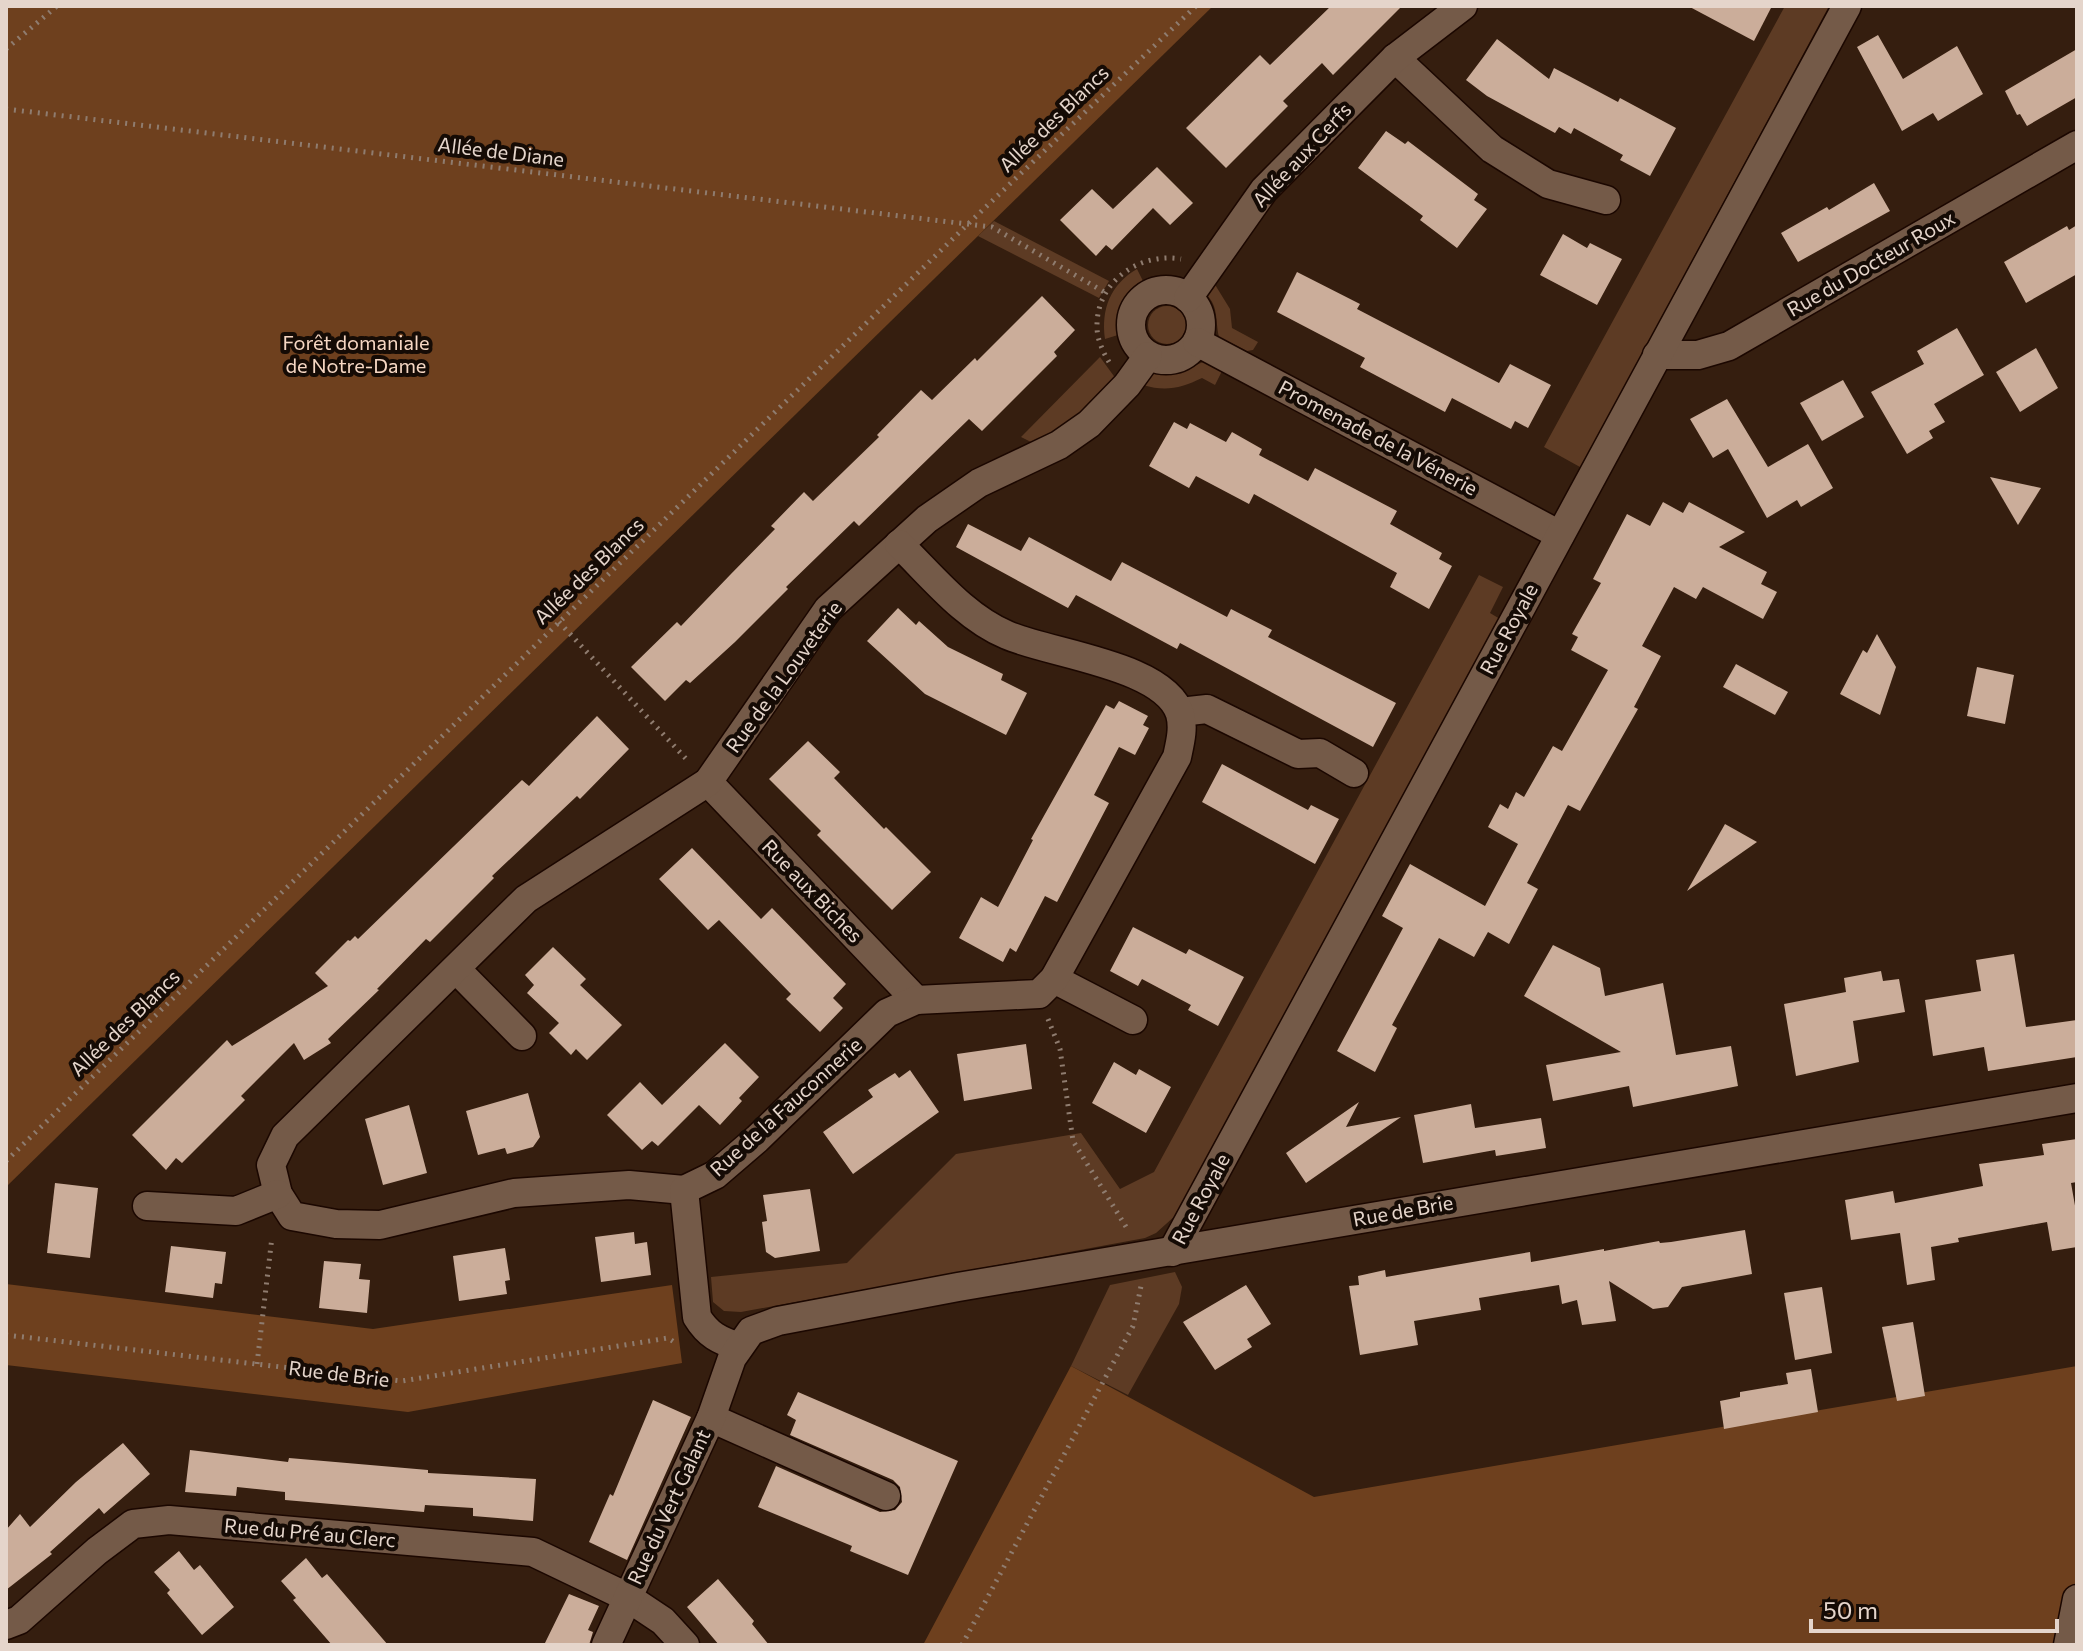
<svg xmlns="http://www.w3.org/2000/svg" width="2083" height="1651" font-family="Commissioner,sans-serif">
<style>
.green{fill:#5d3b24}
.forest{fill:#6e401e}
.building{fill:#cbad9a}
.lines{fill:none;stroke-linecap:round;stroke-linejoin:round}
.minor-casing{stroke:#1b0700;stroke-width:31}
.path{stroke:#8f7c6f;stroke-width:5;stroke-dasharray:2 6;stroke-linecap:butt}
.minor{stroke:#745a48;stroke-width:28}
.labels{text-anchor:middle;stroke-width:8;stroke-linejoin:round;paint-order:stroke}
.street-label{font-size:20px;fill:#e5d5cb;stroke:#150b05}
.park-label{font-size:20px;fill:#f6d7c3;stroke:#150b05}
</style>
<rect width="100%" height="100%" fill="#351e0f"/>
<g class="green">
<path d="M 1785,6 L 1829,6 L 1660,320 L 1651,350 L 1580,467 L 1544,447 Z"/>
<path d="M 994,221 L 1109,281 L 1099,298 L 978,236 Z"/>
<path d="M 1137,269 L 1143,281 C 1124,295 1115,311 1118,335 L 1105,339 C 1101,309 1110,285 1137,269 Z"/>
<path d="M 1214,283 L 1230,309 L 1232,328 L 1258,342 L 1253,350 L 1247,351 L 1219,337 C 1215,320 1219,307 1206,294 Z"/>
<circle cx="1167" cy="325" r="19"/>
<path d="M 1100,357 L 1116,379 L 1085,411 L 1035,444 L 1021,437 Z"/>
<path d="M 1203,362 L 1222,371 L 1215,385 L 1202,378 C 1181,388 1166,392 1143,385 L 1151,373 C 1172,379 1185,370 1203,362 Z"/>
<path d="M 1479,575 L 1503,587 L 1490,613 L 1500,619 L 1176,1215 L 1156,1233 L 1145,1238 L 741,1312 L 724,1311 L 713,1302 L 711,1277 L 847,1263 L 956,1154 L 1081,1133 L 1120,1189 L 1154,1172 Z"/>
<path d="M 1175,1272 L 1182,1287 L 1179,1304 L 1128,1395 L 1071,1366 L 1110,1285 Z"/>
</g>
<g class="forest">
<path d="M 6,6 L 1213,6 L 6,1187 Z"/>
<path d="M 6,1284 L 373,1329 L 672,1285 L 682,1363 L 408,1412 L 6,1365 Z"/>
<path d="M 1071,1366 L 1314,1497 L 2077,1366 L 2077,1599 L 2068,1645 L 923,1645 Z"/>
</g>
<g class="building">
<path d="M 1331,6 L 1402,6 L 1333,75 L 1322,63 L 1283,101 L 1288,106 L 1226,168 L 1186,128 L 1260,55 L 1270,65 Z"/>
<path d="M 1688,6 L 1772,6 L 1754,41 Z"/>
<path d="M 1878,35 L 1903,79 L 1957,46 L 1983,94 L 1938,121 L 1933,113 L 1902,131 L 1857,47 Z"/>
<path d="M 1497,39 L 1549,79 L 1554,68 L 1618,102 L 1620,98 L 1676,128 L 1650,176 L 1620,160 L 1623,155 L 1574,128 L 1571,134 L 1559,127 L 1555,133 L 1487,96 L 1466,80 Z"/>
<path d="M 2077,49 L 2077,97 L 2027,126 L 2020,114 L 2017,115 L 2005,91 Z"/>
<path d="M 1386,131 L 1405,144 L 1408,141 L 1478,194 L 1474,200 L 1487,209 L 1457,248 L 1420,220 L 1423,216 L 1358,168 Z"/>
<path d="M 1157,167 L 1193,203 L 1170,225 L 1153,208 L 1112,250 L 1106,245 L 1096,256 L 1060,220 L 1092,189 L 1113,209 Z"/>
<path d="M 1874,183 L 1890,211 L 1798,262 L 1781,233 L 1827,207 L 1829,210 Z"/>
<path d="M 2077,225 L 2077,274 L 2026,303 L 2004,262 L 2067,226 L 2069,230 Z"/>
<path d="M 1563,234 L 1587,248 L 1590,243 L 1622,259 L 1597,305 L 1540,275 Z"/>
<path d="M 1297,272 L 1360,304 L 1357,309 L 1499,383 L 1510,364 L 1551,385 L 1528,428 L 1515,421 L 1511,429 L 1452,398 L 1445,412 L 1360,367 L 1365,358 L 1277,312 Z"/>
<path d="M 1042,296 L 1075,330 L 1054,352 L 1057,356 L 982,431 L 969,419 L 859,526 L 854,521 L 786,587 L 788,589 L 735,642 L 690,683 L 686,680 L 665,701 L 631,667 L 677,622 L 681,626 L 730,575 L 775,529 L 771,526 L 804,492 L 813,501 L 879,437 L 877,435 L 921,390 L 932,400 L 975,358 L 977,361 Z"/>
<path d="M 1957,328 L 1984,375 L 1934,404 L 1945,422 L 1929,431 L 1933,438 L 1907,454 L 1871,392 L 1924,364 L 1917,351 Z"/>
<path d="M 2036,348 L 2058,388 L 2020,412 L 1996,372 Z"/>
<path d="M 1843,380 L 1864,417 L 1822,441 L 1800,403 Z"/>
<path d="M 1727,399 L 1768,467 L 1808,444 L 1833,488 L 1801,507 L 1797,500 L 1767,518 L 1728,449 L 1713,458 L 1690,419 Z"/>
<path d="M 1174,422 L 1187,429 L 1190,423 L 1226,442 L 1232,432 L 1262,449 L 1259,455 L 1308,481 L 1315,468 L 1397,511 L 1390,524 L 1442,553 L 1439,559 L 1452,566 L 1429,609 L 1390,587 L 1397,573 L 1254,494 L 1249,504 L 1196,476 L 1189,488 L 1149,466 Z"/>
<path d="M 1990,477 L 2041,488 L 2018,525 Z"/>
<path d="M 1663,502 L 1683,513 L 1689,502 L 1745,532 L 1719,547 L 1767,572 L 1761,584 L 1777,592 L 1763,619 L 1703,587 L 1696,599 L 1674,587 L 1642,646 L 1661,656 L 1634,707 L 1638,709 L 1580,811 L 1568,805 L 1527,883 L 1538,889 L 1509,944 L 1488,932 L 1474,957 L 1439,938 L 1392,1025 L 1397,1028 L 1375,1072 L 1337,1051 L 1403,928 L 1382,916 L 1410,864 L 1485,906 L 1518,844 L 1488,827 L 1500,804 L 1508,809 L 1516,792 L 1524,797 L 1553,746 L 1562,751 L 1608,670 L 1571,650 L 1578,637 L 1572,634 L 1601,583 L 1593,579 L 1627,514 L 1650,526 Z"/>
<path d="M 968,524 L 1021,551 L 1029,537 L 1111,581 L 1122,562 L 1227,617 L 1231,609 L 1272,630 L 1268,637 L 1396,703 L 1373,747 L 1180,643 L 1177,649 L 1076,595 L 1068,608 L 956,547 Z"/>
<path d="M 898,608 L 916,625 L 919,621 L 948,647 L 1003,674 L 1001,680 L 1027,693 L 1006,735 L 925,694 L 867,641 Z"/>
<path d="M 1877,634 L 1896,667 L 1880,715 L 1840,694 L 1863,650 L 1867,653 Z"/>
<path d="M 1736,664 L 1788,692 L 1775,715 L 1723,687 Z"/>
<path d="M 1977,667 L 2014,675 L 2005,724 L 1967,716 Z"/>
<path d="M 1119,701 L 1148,716 L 1143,725 L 1149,728 L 1135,755 L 1119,747 L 1094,795 L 1109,803 L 1057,902 L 1045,896 L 1016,952 L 1010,948 L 1003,962 L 959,938 L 981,897 L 998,907 L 1033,840 L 1031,839 L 1106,705 L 1114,709 Z"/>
<path d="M 597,716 L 629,749 L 580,799 L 577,796 L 492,876 L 494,878 L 430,942 L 426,939 L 377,989 L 379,990 L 328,1039 L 331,1043 L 304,1060 L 294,1043 L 241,1096 L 245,1100 L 182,1163 L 176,1158 L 166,1170 L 132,1135 L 227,1040 L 232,1046 L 328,986 L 315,973 L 348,940 L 350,941 L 355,936 L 358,939 L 522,780 L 529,786 Z"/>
<path d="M 808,741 L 840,772 L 834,778 L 884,829 L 886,827 L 931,872 L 892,910 L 817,835 L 821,831 L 769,779 Z"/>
<path d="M 1222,764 L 1308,810 L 1311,805 L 1339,819 L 1315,864 L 1202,802 Z"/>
<path d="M 1725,824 L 1757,842 L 1687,891 Z"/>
<path d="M 692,848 L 761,919 L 772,908 L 846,984 L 833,998 L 843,1008 L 820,1032 L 786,999 L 791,994 L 719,920 L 708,930 L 659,879 Z"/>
<path d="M 1133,927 L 1186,954 L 1189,949 L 1244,977 L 1218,1026 L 1188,1010 L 1191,1005 L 1142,979 L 1138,986 L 1110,971 Z"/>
<path d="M 1553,945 L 1600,968 L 1605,996 L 1663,983 L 1676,1055 L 1731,1046 L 1738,1086 L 1633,1107 L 1629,1086 L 1553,1101 L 1546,1065 L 1621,1052 L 1524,996 Z"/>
<path d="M 553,947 L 586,979 L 580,985 L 622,1025 L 587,1060 L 576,1049 L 571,1055 L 549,1033 L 559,1023 L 527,993 L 534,985 L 525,975 Z"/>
<path d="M 2014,954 L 2026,1027 L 2077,1020 L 2077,1057 L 1988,1071 L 1984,1047 L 1933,1056 L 1925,1000 L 1981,991 L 1976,960 Z"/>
<path d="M 1881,971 L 1883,981 L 1899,979 L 1905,1012 L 1853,1021 L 1859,1062 L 1796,1076 L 1784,1004 L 1846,992 L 1844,978 Z"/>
<path d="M 725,1043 L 759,1077 L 739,1098 L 742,1101 L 720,1125 L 699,1105 L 658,1146 L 652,1141 L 642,1150 L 607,1115 L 640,1082 L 662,1105 Z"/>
<path d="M 1026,1044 L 1032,1089 L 964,1101 L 957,1054 Z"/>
<path d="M 1114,1062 L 1136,1075 L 1139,1069 L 1171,1087 L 1146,1133 L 1092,1103 Z"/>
<path d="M 910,1070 L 939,1112 L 853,1174 L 823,1132 L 873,1097 L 868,1090 L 895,1073 L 899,1078 Z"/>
<path d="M 528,1093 L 540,1137 L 533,1147 L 507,1154 L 505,1148 L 478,1155 L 466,1111 Z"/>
<path d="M 1359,1102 L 1346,1127 L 1401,1117 L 1306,1183 L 1286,1153 Z"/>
<path d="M 1471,1104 L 1475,1128 L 1541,1118 L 1546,1148 L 1496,1156 L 1495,1150 L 1423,1163 L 1414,1115 Z"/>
<path d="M 409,1105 L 427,1173 L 383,1185 L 365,1119 Z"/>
<path d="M 2077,1139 L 2077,1182 L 2071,1183 L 2077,1217 L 2077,1247 L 2052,1251 L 2047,1222 L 1958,1238 L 1959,1242 L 1931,1247 L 1935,1280 L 1907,1285 L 1900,1233 L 1851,1240 L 1845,1200 L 1893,1191 L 1895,1203 L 1983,1186 L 1979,1164 L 2044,1155 L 2042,1144 Z"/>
<path d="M 55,1183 L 98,1188 L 90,1258 L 47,1253 Z"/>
<path d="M 810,1189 L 820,1251 L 775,1258 L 766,1252 L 762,1222 L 767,1221 L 763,1195 Z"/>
<path d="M 1745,1230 L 1752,1274 L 1682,1287 L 1668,1307 L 1653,1309 L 1609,1281 L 1616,1321 L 1582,1325 L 1577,1300 L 1562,1304 L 1559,1285 L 1479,1298 L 1481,1310 L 1414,1321 L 1418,1345 L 1360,1355 L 1349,1286 L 1359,1285 L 1358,1276 L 1385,1270 L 1386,1277 L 1530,1252 L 1531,1262 L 1604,1249 L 1604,1251 L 1659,1241 L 1660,1243 L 1671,1242 Z"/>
<path d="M 634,1232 L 635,1244 L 647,1242 L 651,1275 L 601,1282 L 595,1237 Z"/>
<path d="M 171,1246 L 226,1252 L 222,1284 L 215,1283 L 213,1298 L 165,1292 Z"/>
<path d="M 505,1248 L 510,1280 L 505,1281 L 507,1294 L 459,1301 L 453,1256 Z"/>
<path d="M 324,1261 L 361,1264 L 359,1279 L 370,1280 L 367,1313 L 319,1308 Z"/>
<path d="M 1246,1285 L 1271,1324 L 1247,1339 L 1252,1347 L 1215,1370 L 1183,1322 Z"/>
<path d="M 1822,1287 L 1832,1353 L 1795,1360 L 1784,1293 Z"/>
<path d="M 1913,1322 L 1925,1396 L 1897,1401 L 1882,1327 Z"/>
<path d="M 1811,1369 L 1818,1412 L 1724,1429 L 1720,1401 L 1740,1397 L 1740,1392 L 1788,1384 L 1786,1373 Z"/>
<path d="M 798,1392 L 958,1461 L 908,1575 L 850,1551 L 852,1546 L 758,1507 L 776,1466 L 880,1512 L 895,1510 L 902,1502 L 900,1487 L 893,1480 L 790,1435 L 796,1420 L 787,1415 Z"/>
<path d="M 653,1400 L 691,1417 L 627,1560 L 589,1542 L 610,1494 L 613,1496 Z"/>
<path d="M 123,1443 L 150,1474 L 104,1514 L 99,1508 L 50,1552 L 52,1554 L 6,1590 L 6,1530 L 20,1514 L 30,1527 L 76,1482 Z"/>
<path d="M 190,1450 L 288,1462 L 289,1458 L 428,1470 L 428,1473 L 536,1479 L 533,1521 L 473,1516 L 473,1508 L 425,1505 L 424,1512 L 285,1500 L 285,1492 L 237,1487 L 236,1496 L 185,1492 Z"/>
<path d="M 179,1551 L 194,1570 L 200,1565 L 234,1607 L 202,1635 L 167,1593 L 170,1590 L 154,1572 Z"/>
<path d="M 306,1558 L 322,1578 L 327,1574 L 388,1645 L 332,1645 L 293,1600 L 296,1598 L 281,1581 Z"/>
<path d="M 718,1579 L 754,1621 L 752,1624 L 769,1645 L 719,1645 L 687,1607 Z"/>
<path d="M 569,1594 L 599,1606 L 588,1630 L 593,1632 L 589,1645 L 544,1645 Z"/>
</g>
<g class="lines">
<g class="minor-casing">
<g id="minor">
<path d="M 1395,58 L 1492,149 L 1548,184 L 1606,200"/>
<circle cx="1166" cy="325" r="35"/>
<path d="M 1188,298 L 1264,190 L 1395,58 L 1463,6"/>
<path d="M 1197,342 L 1560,535"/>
<path d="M 1657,355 L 1698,355 L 1729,346 L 2077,145"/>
<path d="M 1180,712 L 1207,709 L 1298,754 L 1320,753 L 1354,773"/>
<path d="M 708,782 L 916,1000"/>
<path d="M 456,969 L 522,1036"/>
<path d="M 1054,979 L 1133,1020"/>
<path d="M 684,1190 L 629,1185 L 514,1193 L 380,1225 L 336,1224 L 292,1216 L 278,1194 L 271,1165 L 285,1136 L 526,899 L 708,782 L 828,609 L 927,519 L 979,483 L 1059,445 L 1089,424 L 1127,385 L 1148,356"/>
<path d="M 147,1206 L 236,1211 L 278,1194"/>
<path d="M 1172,1252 L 1847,6"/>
<path d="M 739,1347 C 719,1340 708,1335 697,1317 L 684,1190 L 715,1175 L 757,1139 L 887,1013 L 916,1000 L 1039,994 L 1054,979 L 1177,757 C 1180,743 1184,728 1180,714 C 1165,665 1050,654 1007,635 C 964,617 932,576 899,544"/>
<path d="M 711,1418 L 886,1496"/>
<path d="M 6,1625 L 19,1620 L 97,1551 L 133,1524 L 169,1520 L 533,1552 L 627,1597 L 663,1621 L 685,1645"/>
<path d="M 606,1645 L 711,1418 L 732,1358 L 751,1331 L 778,1321 L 958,1287 L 2077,1098"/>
<path d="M 2068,1645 L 2077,1599"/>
</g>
</g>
<g class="path">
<path d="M 6,49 L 57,6"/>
<path d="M 6,109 L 992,227 L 1106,293"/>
<path d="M 1109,362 C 1103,352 1097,339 1097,327 C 1096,282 1139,252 1181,259"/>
<path d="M 559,622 L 689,762"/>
<path d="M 1048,1019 L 1060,1049 L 1073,1141 L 1128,1230"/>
<path d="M 6,1161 L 968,224 L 1196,6"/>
<path d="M 6,1335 L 402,1381 L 668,1338 L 677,1344"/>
<path d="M 257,1364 L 272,1237"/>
<path d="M 962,1645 L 1133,1326 L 1141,1286"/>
</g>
<use href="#minor" class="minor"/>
</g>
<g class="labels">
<g class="street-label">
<text transform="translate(1054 119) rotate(-44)" y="7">Allée des Blancs</text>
<text transform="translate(501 152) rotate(7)" y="7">Allée de Diane</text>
<text transform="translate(1302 155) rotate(-47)" y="7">Allée aux Cerfs</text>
<text transform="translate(1871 264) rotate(-30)" y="7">Rue du Docteur Roux</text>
<text transform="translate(1378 438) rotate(28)" y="7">Promenade de la Vénerie</text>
<text transform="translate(589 571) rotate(-44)" y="7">Allée des Blancs</text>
<text transform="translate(1509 629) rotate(-62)" y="7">Rue Royale</text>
<text transform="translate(784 677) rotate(-54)" y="7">Rue de la Louveterie</text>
<text transform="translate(812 891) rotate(46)" y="7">Rue aux Biches</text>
<text transform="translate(125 1023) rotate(-44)" y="7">Allée des Blancs</text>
<text transform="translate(786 1107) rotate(-42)" y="7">Rue de la Fauconnerie</text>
<text transform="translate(1201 1199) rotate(-62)" y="7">Rue Royale</text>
<text transform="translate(1403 1211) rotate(-10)" y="7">Rue de Brie</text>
<text transform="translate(339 1374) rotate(7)" y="7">Rue de Brie</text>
<text transform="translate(669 1507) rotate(-65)" y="7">Rue du Vert Galant</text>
<text transform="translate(310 1533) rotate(5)" y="7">Rue du Pré au Clerc</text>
</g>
<g class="park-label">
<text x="356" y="350">Forêt domaniale<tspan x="356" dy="23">de Notre-Dame</tspan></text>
</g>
</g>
<rect width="2083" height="1651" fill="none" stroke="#e5d5cb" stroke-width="16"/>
<path d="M1811 1619v12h246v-12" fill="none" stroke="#e5d5cb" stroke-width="4"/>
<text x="1823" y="1619" font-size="24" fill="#e5d5cb" stroke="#150b05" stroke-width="6" paint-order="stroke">50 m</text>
</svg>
